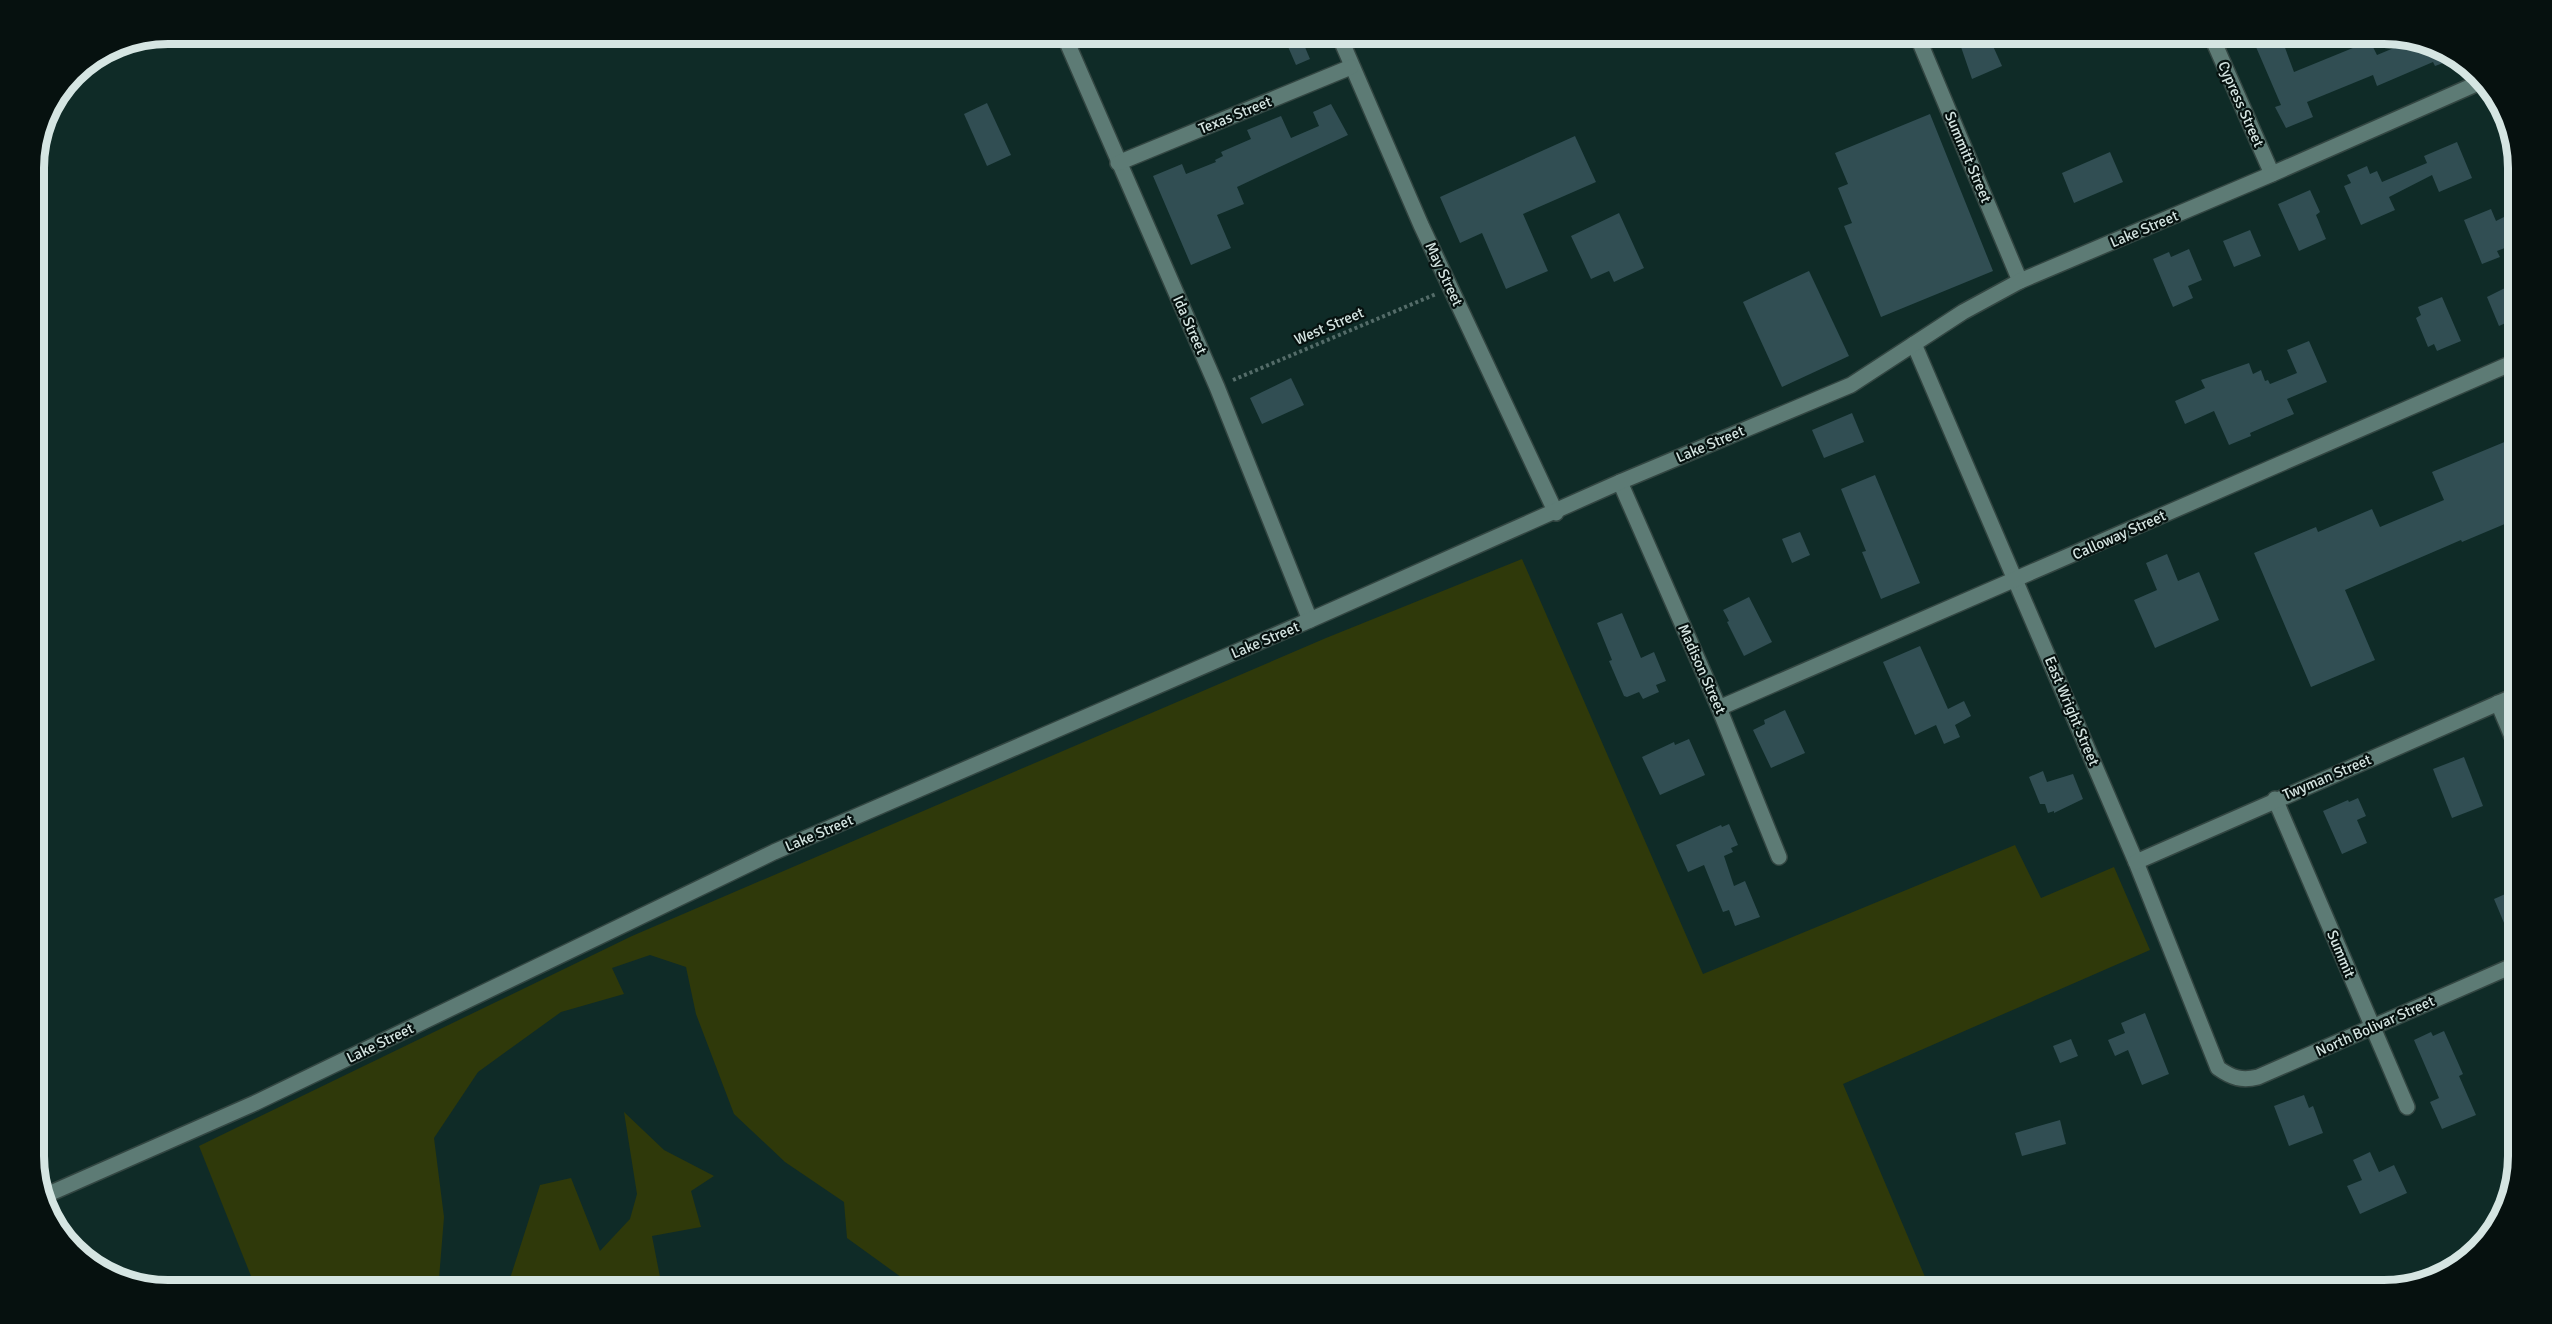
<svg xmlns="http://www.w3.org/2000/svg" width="2552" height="1324" font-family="Signika,sans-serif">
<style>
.green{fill:#2f390a}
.building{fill:#314e53}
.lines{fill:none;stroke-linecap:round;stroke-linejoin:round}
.minor-casing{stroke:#334642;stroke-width:18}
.path{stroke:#546c69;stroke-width:4;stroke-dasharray:3 3;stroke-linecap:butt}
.minor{stroke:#5d7b75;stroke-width:15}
.labels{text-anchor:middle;stroke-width:4.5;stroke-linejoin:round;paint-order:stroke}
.street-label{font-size:15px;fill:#d5e5e2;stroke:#06110f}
.rim{fill:none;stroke:#d5e5e2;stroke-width:8}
</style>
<rect width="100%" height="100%" fill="#0f2b27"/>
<g class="green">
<path d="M 1522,559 L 1703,974 L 2015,845 L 2041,898 L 2114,867 L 2150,950 L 1843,1084 L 1931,1291 L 906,1291 L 912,1285 L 847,1238 L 844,1202 L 785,1162 L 734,1114 L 696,1014 L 686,967 L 650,955 L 612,968 L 624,994 L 561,1012 L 478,1072 L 434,1138 L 444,1217 L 438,1291 L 257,1291 L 199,1146 L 632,936 L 1326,638 Z"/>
<path d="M 624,1112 L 664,1150 L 714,1176 L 691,1191 L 701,1227 L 652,1236 L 660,1277 L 655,1291 L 506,1291 L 540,1185 L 571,1178 L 600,1251 L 630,1219 L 637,1194 Z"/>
</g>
<g class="building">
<path d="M 1282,33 L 1299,33 L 1310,59 L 1296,65 Z"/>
<path d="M 1988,35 L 2002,66 L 1972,79 L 1961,47 Z"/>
<path d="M 2281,37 L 2294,72 L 2370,41 L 2377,55 L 2413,40 L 2444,47 L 2457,58 L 2435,66 L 2433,62 L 2377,86 L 2373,75 L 2307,102 L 2313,117 L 2286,128 L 2275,107 L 2281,105 L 2256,47 Z"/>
<path d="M 987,103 L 1011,155 L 987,166 L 964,114 Z"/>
<path d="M 1331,104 L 1348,135 L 1237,187 L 1244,204 L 1217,215 L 1231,248 L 1191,265 L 1153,176 L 1182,164 L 1186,174 L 1216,162 L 1215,160 L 1223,156 L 1221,152 L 1251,139 L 1247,130 L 1281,116 L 1291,138 L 1319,126 L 1313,112 Z"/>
<path d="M 1930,114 L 1993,271 L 1881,317 L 1844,226 L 1852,223 L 1838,188 L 1848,184 L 1835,153 Z"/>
<path d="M 1575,136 L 1596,182 L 1523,214 L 1548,271 L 1506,289 L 1482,233 L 1460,243 L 1440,197 Z"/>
<path d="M 2457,142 L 2472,178 L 2439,192 L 2432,175 L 2389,197 L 2395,210 L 2361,225 L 2344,186 L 2351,183 L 2347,175 L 2367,166 L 2370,174 L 2377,171 L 2382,182 L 2427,163 L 2424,156 Z"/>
<path d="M 2110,152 L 2123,182 L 2074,203 L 2062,173 Z"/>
<path d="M 2310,190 L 2320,212 L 2316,215 L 2326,239 L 2299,251 L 2278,204 Z"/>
<path d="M 2491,209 L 2496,221 L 2504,217 L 2515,244 L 2497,251 L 2500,257 L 2482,264 L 2464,220 Z"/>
<path d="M 1619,213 L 1644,268 L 1614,282 L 1609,271 L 1591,279 L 1571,236 Z"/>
<path d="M 2250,230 L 2261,256 L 2234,267 L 2223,241 Z"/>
<path d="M 2189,249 L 2202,280 L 2188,286 L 2193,298 L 2173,307 L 2153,259 L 2169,252 L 2171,257 Z"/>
<path d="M 1809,271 L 1849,356 L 1782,387 L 1743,302 Z"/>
<path d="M 2519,281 L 2519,317 L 2499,326 L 2487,297 Z"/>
<path d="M 2442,297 L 2461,341 L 2437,351 L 2434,344 L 2428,347 L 2416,318 L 2421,315 L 2418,307 Z"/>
<path d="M 2309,341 L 2327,382 L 2287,399 L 2294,414 L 2250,433 L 2251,436 L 2229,445 L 2214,411 L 2185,424 L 2175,401 L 2205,388 L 2201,380 L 2249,363 L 2253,374 L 2261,370 L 2265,381 L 2268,380 L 2270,384 L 2297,373 L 2287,350 Z"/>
<path d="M 1291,378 L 1304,405 L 1262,424 L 1250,398 Z"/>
<path d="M 1852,413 L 1864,442 L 1824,458 L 1812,430 Z"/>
<path d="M 2519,436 L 2519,518 L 2462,542 L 2461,540 L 2345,590 L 2375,660 L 2311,687 L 2254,553 L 2316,527 L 2318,532 L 2372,509 L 2380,527 L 2444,500 L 2432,472 Z"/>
<path d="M 1875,475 L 1920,583 L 1881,599 L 1862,552 L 1866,551 L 1841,489 Z"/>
<path d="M 1800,532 L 1810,555 L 1792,563 L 1782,539 Z"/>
<path d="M 2167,554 L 2178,581 L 2199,572 L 2219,620 L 2155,648 L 2134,600 L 2157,590 L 2146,563 Z"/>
<path d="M 1749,597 L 1772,642 L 1744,656 L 1727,622 L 1729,621 L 1723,610 Z"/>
<path d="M 1622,613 L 1641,658 L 1654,652 L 1666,681 L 1656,685 L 1659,692 L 1643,699 L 1639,692 L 1627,697 L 1624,696 L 1609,661 L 1612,660 L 1597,623 Z"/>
<path d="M 1920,646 L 1948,709 L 1964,701 L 1971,716 L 1955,725 L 1960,737 L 1944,744 L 1936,725 L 1915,735 L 1883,662 Z"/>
<path d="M 1785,710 L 1805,753 L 1771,768 L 1753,730 L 1765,724 L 1764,720 Z"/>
<path d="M 1689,739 L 1705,775 L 1660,795 L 1642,757 L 1674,742 L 1675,745 Z"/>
<path d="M 2464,757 L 2483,806 L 2452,818 L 2433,769 Z"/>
<path d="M 2043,771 L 2047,782 L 2073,774 L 2083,799 L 2054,813 L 2054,811 L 2048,813 L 2045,804 L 2040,804 L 2029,777 Z"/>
<path d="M 2358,798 L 2366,816 L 2357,820 L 2367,843 L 2342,854 L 2323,811 L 2348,800 L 2349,802 Z"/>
<path d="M 1729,824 L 1738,845 L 1731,848 L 1733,852 L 1724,856 L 1734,886 L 1745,881 L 1760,917 L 1735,926 L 1729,910 L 1723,912 L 1704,865 L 1688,872 L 1676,845 L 1721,825 L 1722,827 Z"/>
<path d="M 2519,888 L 2519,953 L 2517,954 L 2494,899 Z"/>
<path d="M 2145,1013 L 2169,1074 L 2142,1085 L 2128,1050 L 2115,1056 L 2108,1040 L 2125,1033 L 2121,1023 Z"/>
<path d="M 2444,1031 L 2463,1074 L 2459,1076 L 2476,1115 L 2442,1129 L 2430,1102 L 2439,1098 L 2414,1040 L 2431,1032 L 2433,1036 Z"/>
<path d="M 2071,1039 L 2078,1056 L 2060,1063 L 2053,1046 Z"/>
<path d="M 2304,1095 L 2309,1108 L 2313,1106 L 2323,1133 L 2289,1146 L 2274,1106 Z"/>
<path d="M 2060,1120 L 2066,1144 L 2022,1156 L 2015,1133 Z"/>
<path d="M 2370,1152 L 2379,1172 L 2394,1165 L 2407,1193 L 2360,1214 L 2347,1186 L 2362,1180 L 2353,1160 Z"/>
</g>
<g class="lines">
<g class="minor-casing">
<g id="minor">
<path d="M 1063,33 L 1217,387 L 1310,620"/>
<path d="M 1338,33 L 1421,225 L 1556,513"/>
<path d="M 1916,33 L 2020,281"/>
<path d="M 2210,33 L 2272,174"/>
<path d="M 1118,163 L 1351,67"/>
<path d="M 1914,344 L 2136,862 L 2218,1068 C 2232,1078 2242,1081 2258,1077 L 2519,963"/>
<path d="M 1620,482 L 1719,708 L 1779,857"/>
<path d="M 2498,703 L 2519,753"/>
<path d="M 1719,708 L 2519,360"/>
<path d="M 2275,799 L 2407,1107"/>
<path d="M 2136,862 L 2519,694"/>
<path d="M 44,1196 L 255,1103 L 774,852 L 1310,620 L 1620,482 L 1851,385 L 1963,312 L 2020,281 L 2272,174 L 2483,81"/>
</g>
</g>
<path class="path" d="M 1233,380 L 1436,294"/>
<use href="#minor" class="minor"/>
</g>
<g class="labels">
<g class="street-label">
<text transform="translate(2241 104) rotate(66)" y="5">Cypress Street</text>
<text transform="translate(1235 115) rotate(-22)" y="5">Texas Street</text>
<text transform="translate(1968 157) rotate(67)" y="5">Summitt Street</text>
<text transform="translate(2144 229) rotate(-23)" y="5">Lake Street</text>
<text transform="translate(1444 274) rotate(65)" y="5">May Street</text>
<text transform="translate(1190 325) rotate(66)" y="5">Ida Street</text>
<text transform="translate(1329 326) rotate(-23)" y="5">West Street</text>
<text transform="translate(1710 444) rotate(-23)" y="5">Lake Street</text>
<text transform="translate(2119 535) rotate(-24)" y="5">Calloway Street</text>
<text transform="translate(1265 640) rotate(-23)" y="5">Lake Street</text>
<text transform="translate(1702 669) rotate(66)" y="5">Madison Street</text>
<text transform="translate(2072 711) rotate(67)" y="5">East Wright Street</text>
<text transform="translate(2327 777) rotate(-23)" y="5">Twyman Street</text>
<text transform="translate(819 833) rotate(-23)" y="5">Lake Street</text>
<text transform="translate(2341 954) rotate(67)" y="5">Summit</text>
<text transform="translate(2375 1026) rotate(-24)" y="5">North Bolivar Street</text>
<text transform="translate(380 1043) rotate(-26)" y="5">Lake Street</text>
</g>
</g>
<path d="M0 0H2552V1324H0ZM168 44H2384A124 124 0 0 1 2508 168V1156A124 124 0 0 1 2384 1280H168A124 124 0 0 1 44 1156V168A124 124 0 0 1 168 44Z" fill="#06110f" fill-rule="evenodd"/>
<path class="rim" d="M168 44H2384A124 124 0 0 1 2508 168V1156A124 124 0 0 1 2384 1280H168A124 124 0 0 1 44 1156V168A124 124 0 0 1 168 44Z"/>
</svg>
